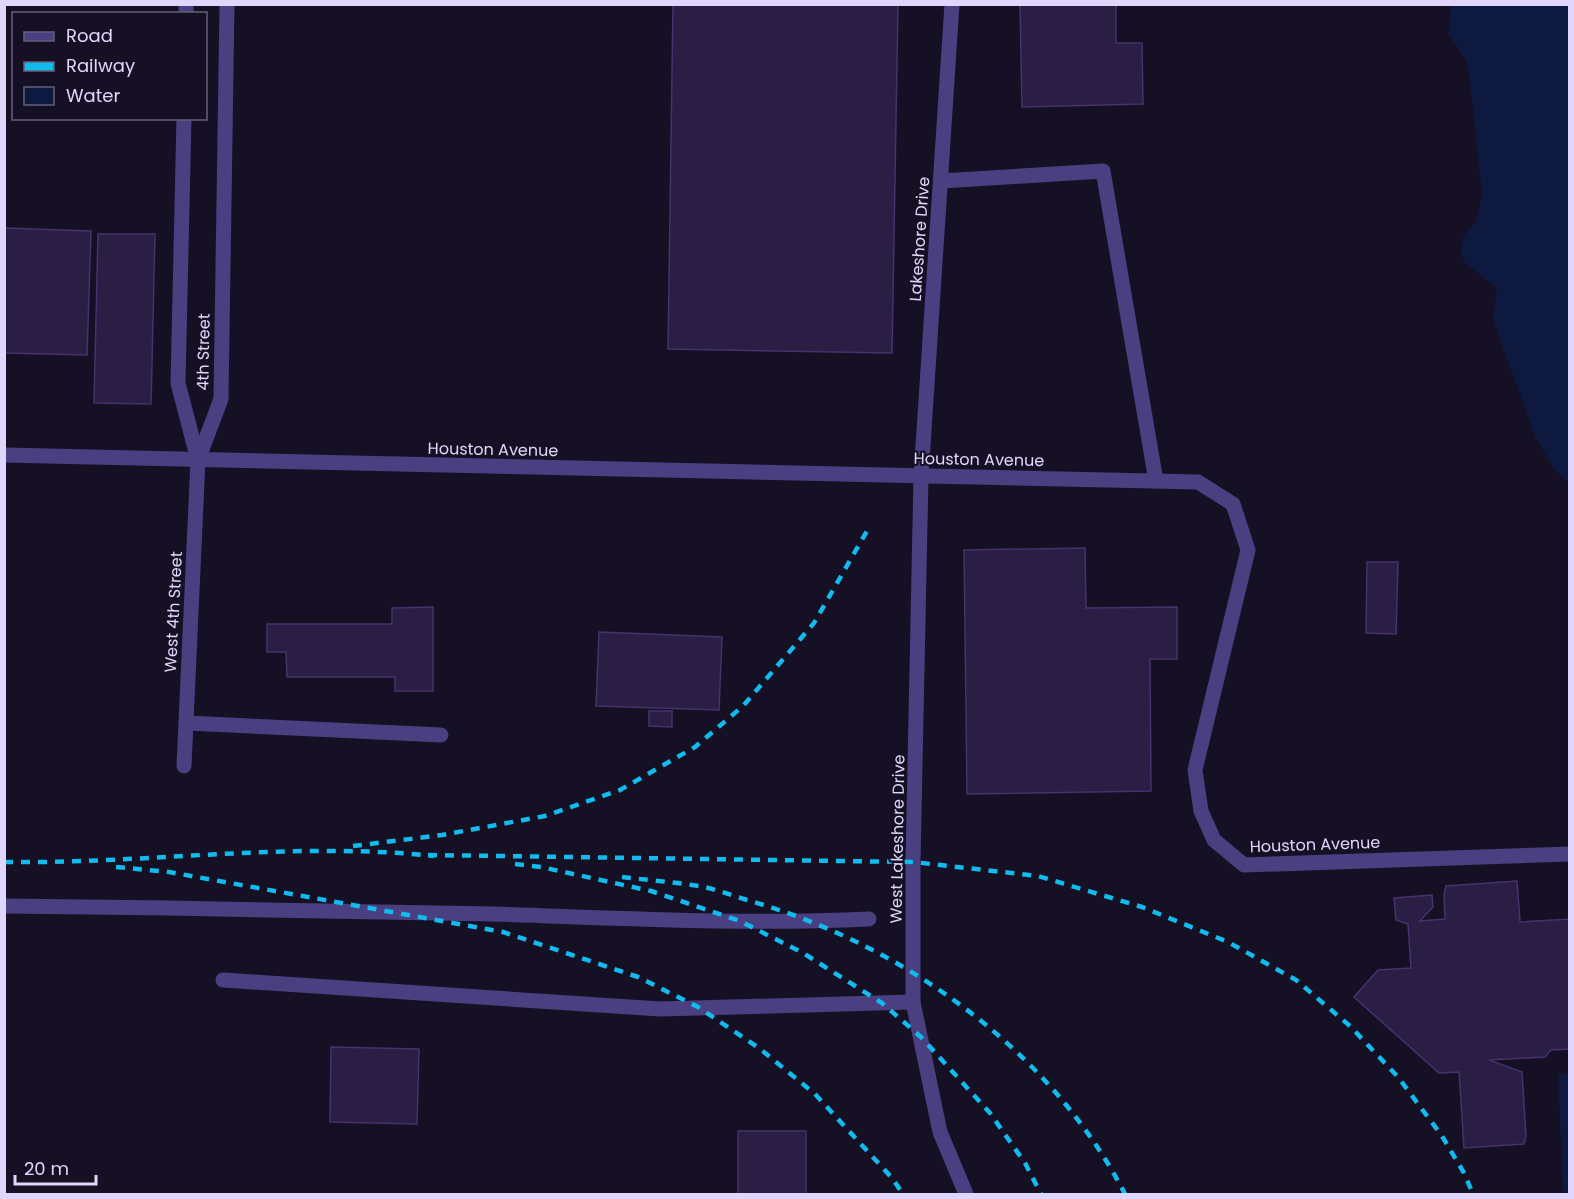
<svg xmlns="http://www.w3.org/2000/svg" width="1574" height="1199" font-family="Poppins,sans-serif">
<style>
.water{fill:#0e1940}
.building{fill:#2a1e44;stroke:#45326e;stroke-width:1.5}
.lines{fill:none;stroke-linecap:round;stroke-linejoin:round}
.minor{stroke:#4a3f80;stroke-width:15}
.rail{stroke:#1be;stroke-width:4.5;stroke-dasharray:9 8;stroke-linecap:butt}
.labels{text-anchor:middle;stroke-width:4.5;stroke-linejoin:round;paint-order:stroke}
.street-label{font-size:16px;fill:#e0d6fc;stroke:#161024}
</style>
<rect width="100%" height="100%" fill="#161024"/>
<g class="water">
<path d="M 1451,5 L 1569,5 L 1569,482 L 1556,471 L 1536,439 L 1493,320 L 1497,288 L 1465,263 L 1461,251 L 1463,237 L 1476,221 L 1482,194 L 1469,73 L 1467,62 L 1448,33 Z"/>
<path d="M 1569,1074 L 1569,1194 L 1563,1194 L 1558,1075 Z"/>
</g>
<g class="building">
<path d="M 673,4 L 898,4 L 892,353 L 668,349 Z"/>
<path d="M 1020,4 L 1116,4 L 1116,43 L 1142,43 L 1143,104 L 1022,107 Z"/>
<path d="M 4,228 L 91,231 L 87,355 L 4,353 Z"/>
<path d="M 98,234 L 155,234 L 151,404 L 94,403 Z"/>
<path d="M 1085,548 L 1086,608 L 1177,607 L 1177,659 L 1150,659 L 1151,791 L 967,794 L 964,550 Z"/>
<path d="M 1367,562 L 1398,562 L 1396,634 L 1366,633 Z"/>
<path d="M 433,607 L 433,691 L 395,691 L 395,677 L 287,677 L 286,652 L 267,652 L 267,624 L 392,624 L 392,608 Z"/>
<path d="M 599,632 L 722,637 L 719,710 L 596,706 Z"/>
<path d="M 649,711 L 672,711 L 672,727 L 649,726 Z"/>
<path d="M 1517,881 L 1520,922 L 1570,919 L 1570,1049 L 1551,1050 L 1545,1057 L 1489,1060 L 1522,1072 L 1526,1136 L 1524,1144 L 1464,1148 L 1459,1072 L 1439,1073 L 1354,997 L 1378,970 L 1411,968 L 1408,924 L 1396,920 L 1394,898 L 1432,895 L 1433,907 L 1420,921 L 1445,919 L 1444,894 L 1446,886 Z"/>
<path d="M 331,1047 L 419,1049 L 417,1124 L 330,1122 Z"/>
<rect x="738" y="1131" width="68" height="63"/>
</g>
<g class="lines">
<g class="minor">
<path d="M 952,4 L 921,476 L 913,862 L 913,1002 L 940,1132 L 966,1194"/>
<path d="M 186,14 L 186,4"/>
<path d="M 184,118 L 178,383 L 198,460 L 184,766"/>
<path d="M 941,181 L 1103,171 L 1156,481"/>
<path d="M 4,455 L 1198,482 L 1233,504 L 1248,550 L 1195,770 L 1201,811 L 1214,840 L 1244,865 L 1570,854"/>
<path d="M 198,460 L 221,399 L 227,4"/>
<path d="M 186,723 L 441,735"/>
<path d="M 4,906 C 167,908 331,910 493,914 C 619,918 744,925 869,919"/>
<path d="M 223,980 L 660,1009 L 913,1002"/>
</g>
<g class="rail">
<path d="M 353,846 L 442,835 L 545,816 L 620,790 L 695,747 L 743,706 L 814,623 L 867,531"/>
<path d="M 428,855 L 913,862 L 1038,876 L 1142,907 L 1228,942 L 1296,980 L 1350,1026 L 1398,1077 L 1442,1136 L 1464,1173 L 1473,1194"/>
<path d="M 4,862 C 147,864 291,841 434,856"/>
<path d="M 515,864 L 541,867 L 651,891 L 740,921 L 803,953 L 882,1003 L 921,1037 L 990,1113 L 1025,1163 L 1041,1194"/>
<path d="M 116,867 L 169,872 L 503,932 L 638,977 L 698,1007 L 759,1048 L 815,1094 L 892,1178 L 903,1194"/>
<path d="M 622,877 C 647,880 673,882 699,886 C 715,889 731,895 747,900 C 902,944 1050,1049 1125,1194"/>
</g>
</g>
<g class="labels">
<g class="street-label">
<text transform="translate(919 239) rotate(-86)" y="6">Lakeshore Drive</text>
<text transform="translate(203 352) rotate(-89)" y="6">4th Street</text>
<text transform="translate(493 449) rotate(1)" y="6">Houston Avenue</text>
<text transform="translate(979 459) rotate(1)" y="6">Houston Avenue</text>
<text transform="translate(173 612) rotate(-87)" y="6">West 4th Street</text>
<text transform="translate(897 839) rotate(-89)" y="6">West Lakeshore Drive</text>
<text transform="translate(1315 844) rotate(-2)" y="6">Houston Avenue</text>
</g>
</g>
<rect width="1574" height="1199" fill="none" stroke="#e0d6fc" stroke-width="12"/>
<rect x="12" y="12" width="195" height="108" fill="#161024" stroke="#675f7a" stroke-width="1.5"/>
<rect x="24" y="32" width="30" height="9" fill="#4a3f80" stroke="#675f7a" stroke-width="1.5"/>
<text x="66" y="42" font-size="18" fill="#e0d6fc">Road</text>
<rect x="24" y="62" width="30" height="9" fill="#11bbee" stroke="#675f7a" stroke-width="1.5"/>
<text x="66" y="72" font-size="18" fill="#e0d6fc">Railway</text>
<rect x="24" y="87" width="30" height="18" fill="#0e1940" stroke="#675f7a" stroke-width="1.5"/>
<text x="66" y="102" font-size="18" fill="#e0d6fc">Water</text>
<path d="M15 1175v9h81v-9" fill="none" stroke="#e0d6fc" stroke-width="3"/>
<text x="24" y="1175" font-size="18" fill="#e0d6fc" stroke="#161024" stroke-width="4.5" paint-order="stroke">20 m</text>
</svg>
